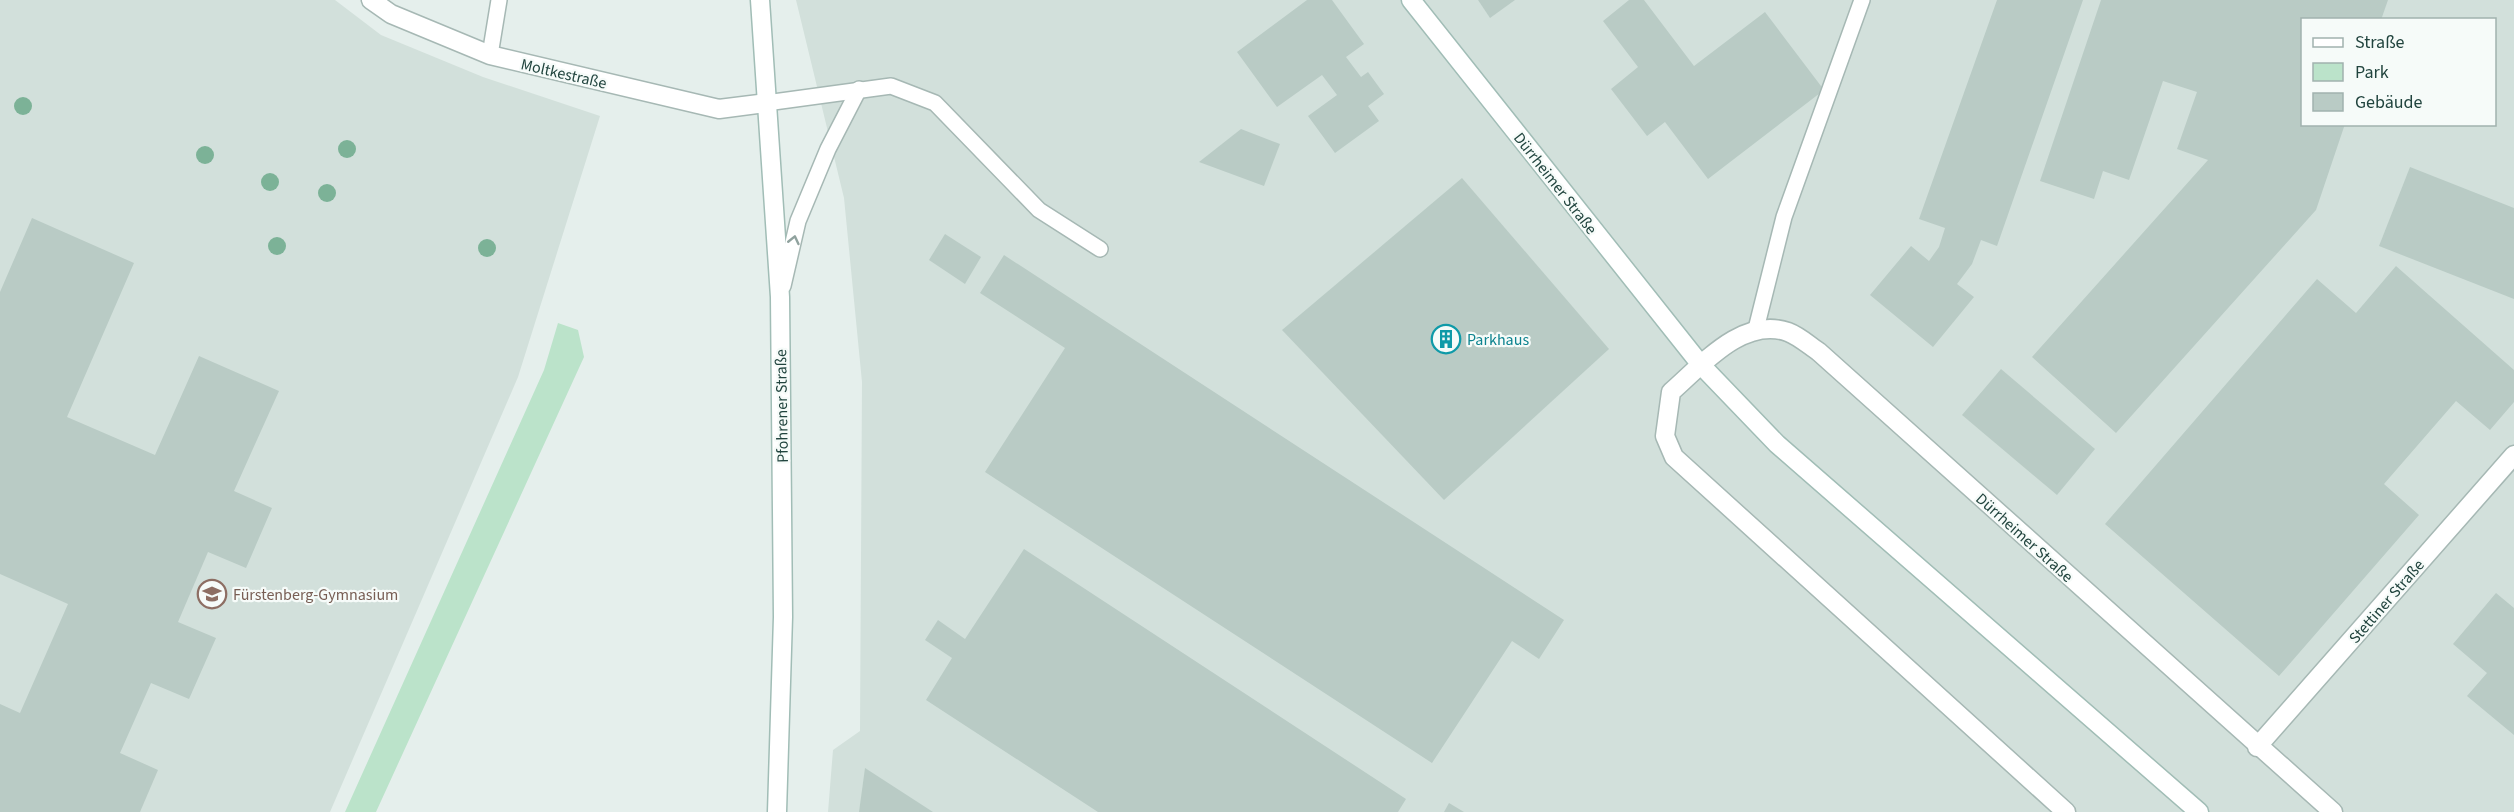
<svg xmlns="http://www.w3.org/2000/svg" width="2514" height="812" font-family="'Source Sans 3',sans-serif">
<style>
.built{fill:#d2e0db;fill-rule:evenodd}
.green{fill:#bbe3ca}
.building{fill:#b9cbc5}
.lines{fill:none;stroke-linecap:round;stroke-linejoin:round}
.service-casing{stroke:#a6b8b4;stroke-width:18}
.minor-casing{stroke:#a6b8b4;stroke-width:21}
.secondary-casing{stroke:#a1bdb6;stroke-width:21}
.service{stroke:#fff;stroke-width:15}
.minor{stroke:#fff;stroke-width:18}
.secondary{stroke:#fff;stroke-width:18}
.tree{fill:#7cb297}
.oneway{stroke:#90a29e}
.labels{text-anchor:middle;stroke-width:4.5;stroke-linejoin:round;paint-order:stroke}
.street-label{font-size:16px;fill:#21443e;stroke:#f6fbf9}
.culture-label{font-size:16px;fill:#0d838f;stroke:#f6fbf9;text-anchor:start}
.education-label{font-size:16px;fill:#785e54;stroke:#f6fbf9;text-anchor:start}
</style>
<rect width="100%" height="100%" fill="#e5efec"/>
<g class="built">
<path d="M 0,0 L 335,0 L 381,35 L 483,77 L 600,116 L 518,377 L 330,812 L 0,812 Z"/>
<path d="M 796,0 L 2514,0 L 2514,812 L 828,812 L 833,750 L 860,731 L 862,382 L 844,198 ZM 2302,20 L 2494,20 L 2494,124 L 2302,124 Z"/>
</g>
<path class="green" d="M 558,323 L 578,330 L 584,357 L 376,812 L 345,812 L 544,370 Z"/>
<g class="building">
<path d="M 1307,0 L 1332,0 L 1364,44 L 1346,57 L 1361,77 L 1368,72 L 1384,94 L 1368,106 L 1379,121 L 1335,153 L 1308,116 L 1337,95 L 1322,75 L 1277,107 L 1237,52 Z"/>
<path d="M 1478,0 L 1515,0 L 1490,18 Z"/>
<path d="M 1629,0 L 1644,0 L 1694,66 L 1765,12 L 1824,90 L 1708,179 L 1665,122 L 1647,136 L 1611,89 L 1638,67 L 1603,21 Z"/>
<path d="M 1997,0 L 2083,0 L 1997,246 L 1981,240 L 1972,264 L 1957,284 L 1974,297 L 1933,347 L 1870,295 L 1911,246 L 1929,261 L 1939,247 L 1945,228 L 1919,219 Z"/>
<path d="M 2101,0 L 2388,0 L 2381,20 L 2302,20 L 2302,124 L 2345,124 L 2316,210 L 2116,433 L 2032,357 L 2208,160 L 2177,149 L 2197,92 L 2163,81 L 2129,180 L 2103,171 L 2094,199 L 2040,181 Z"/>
<path d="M 1241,129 L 1280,144 L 1264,186 L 1199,162 Z"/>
<path d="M 2410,167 L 2514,208 L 2514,299 L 2379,246 Z"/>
<path d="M 1462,178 L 1609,349 L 1444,500 L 1282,330 Z"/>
<path d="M 32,218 L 134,263 L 67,417 L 155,455 L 199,356 L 279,391 L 234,491 L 272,508 L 246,568 L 208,552 L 178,622 L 216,638 L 189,699 L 151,683 L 120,753 L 158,770 L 140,812 L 0,812 L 0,704 L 20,713 L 68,604 L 0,574 L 0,292 Z"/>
<path d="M 945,234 L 981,257 L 965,284 L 929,260 Z"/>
<path d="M 1004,255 L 1564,620 L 1539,659 L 1512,641 L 1432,763 L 985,472 L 1065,348 L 980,293 Z"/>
<path d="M 2396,266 L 2514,370 L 2514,402 L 2490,430 L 2456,401 L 2384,484 L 2419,515 L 2279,676 L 2105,524 L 2317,279 L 2356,313 Z"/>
<path d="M 2001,369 L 2095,449 L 2057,495 L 1962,415 Z"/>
<path d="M 1024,549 L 1406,799 L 1398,812 L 1098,812 L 926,700 L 952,658 L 925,640 L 938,620 L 965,639 Z"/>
<path d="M 2496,593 L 2514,608 L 2514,735 L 2467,696 L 2487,673 L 2453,644 Z"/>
<path d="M 865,768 L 933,812 L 859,812 Z"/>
<path d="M 1449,803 L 1464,812 L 1444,812 Z"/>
</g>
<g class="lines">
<g class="service-casing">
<g id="service">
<path d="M 490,55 L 499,0"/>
<path d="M 766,103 L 891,86 L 935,103 L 1039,210 L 1100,249"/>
<path d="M 783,286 L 798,221 L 828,149 L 859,89"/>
<path d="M 1756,329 L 1784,217 L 1862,0"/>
</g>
</g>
<g class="minor-casing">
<g id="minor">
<path d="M 371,0 L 391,14 L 490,55 L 719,109 L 766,103"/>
<path d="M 2257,747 L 2514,455"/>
<path d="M 2066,812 L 1674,457 L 1665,436 L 1671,392 C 1702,365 1743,316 1788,332 C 1799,336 1810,346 1819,352 L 2333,812"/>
</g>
</g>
<g class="secondary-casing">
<g id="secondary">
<path d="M 760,0 L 780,297 L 783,617 L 777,812"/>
<path d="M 1411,0 L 1701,365 L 1777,444 L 2199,812"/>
</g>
</g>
<use href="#service" class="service"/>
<use href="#minor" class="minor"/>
<use href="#secondary" class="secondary"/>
</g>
<g class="tree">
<circle cx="23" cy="106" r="9"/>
<circle cx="347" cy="149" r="9"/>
<circle cx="205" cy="155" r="9"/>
<circle cx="270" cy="182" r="9"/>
<circle cx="327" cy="193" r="9"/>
<circle cx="277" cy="246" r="9"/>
<circle cx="487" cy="248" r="9"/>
</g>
<defs><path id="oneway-chevron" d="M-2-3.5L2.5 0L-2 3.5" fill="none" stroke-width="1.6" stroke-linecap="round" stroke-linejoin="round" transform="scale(1.5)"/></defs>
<use class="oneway" href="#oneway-chevron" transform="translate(794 240) rotate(-77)"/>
<defs>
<g id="building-ring" transform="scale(1.5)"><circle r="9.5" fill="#f6fbf9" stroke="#0f9aa8" stroke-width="1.5"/><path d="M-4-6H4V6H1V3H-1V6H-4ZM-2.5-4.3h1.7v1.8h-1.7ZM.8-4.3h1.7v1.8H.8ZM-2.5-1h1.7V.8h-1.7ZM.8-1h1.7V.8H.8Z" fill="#0f9aa8"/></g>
<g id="school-ring" transform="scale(1.5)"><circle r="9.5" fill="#f6fbf9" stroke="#8d6e63" stroke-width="1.5"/><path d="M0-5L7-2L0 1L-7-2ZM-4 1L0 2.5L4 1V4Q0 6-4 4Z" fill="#8d6e63"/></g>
</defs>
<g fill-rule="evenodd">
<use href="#building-ring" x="1446" y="339"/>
<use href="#school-ring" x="212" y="594"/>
</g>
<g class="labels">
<g class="street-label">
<text transform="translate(564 73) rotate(13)" y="6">Moltkestraße</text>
<text transform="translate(1556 183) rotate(52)" y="6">Dürrheimer Straße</text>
<text transform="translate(781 406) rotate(-91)" y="6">Pfohrener Straße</text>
<text transform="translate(2025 537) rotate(42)" y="6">Dürrheimer Straße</text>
<text transform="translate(2386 601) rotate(-49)" y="6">Stettiner Straße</text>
</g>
<g class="culture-label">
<text x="1467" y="345">Parkhaus</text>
</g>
<g class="education-label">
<text x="233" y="600">Fürstenberg-Gymnasium</text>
</g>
</g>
<rect x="2301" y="18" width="195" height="108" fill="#f6fbf9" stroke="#a1b2ae" stroke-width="1.5"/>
<rect x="2313" y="38" width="30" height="9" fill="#ffffff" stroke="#a1b2ae" stroke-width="1.5"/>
<text x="2355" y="48" font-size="18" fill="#21443e">Straße</text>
<rect x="2313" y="63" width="30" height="18" fill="#bbe3ca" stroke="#a1b2ae" stroke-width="1.5"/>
<text x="2355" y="78" font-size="18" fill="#21443e">Park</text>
<rect x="2313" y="93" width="30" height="18" fill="#b9cbc5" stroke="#a1b2ae" stroke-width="1.5"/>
<text x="2355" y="108" font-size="18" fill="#21443e">Gebäude</text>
</svg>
